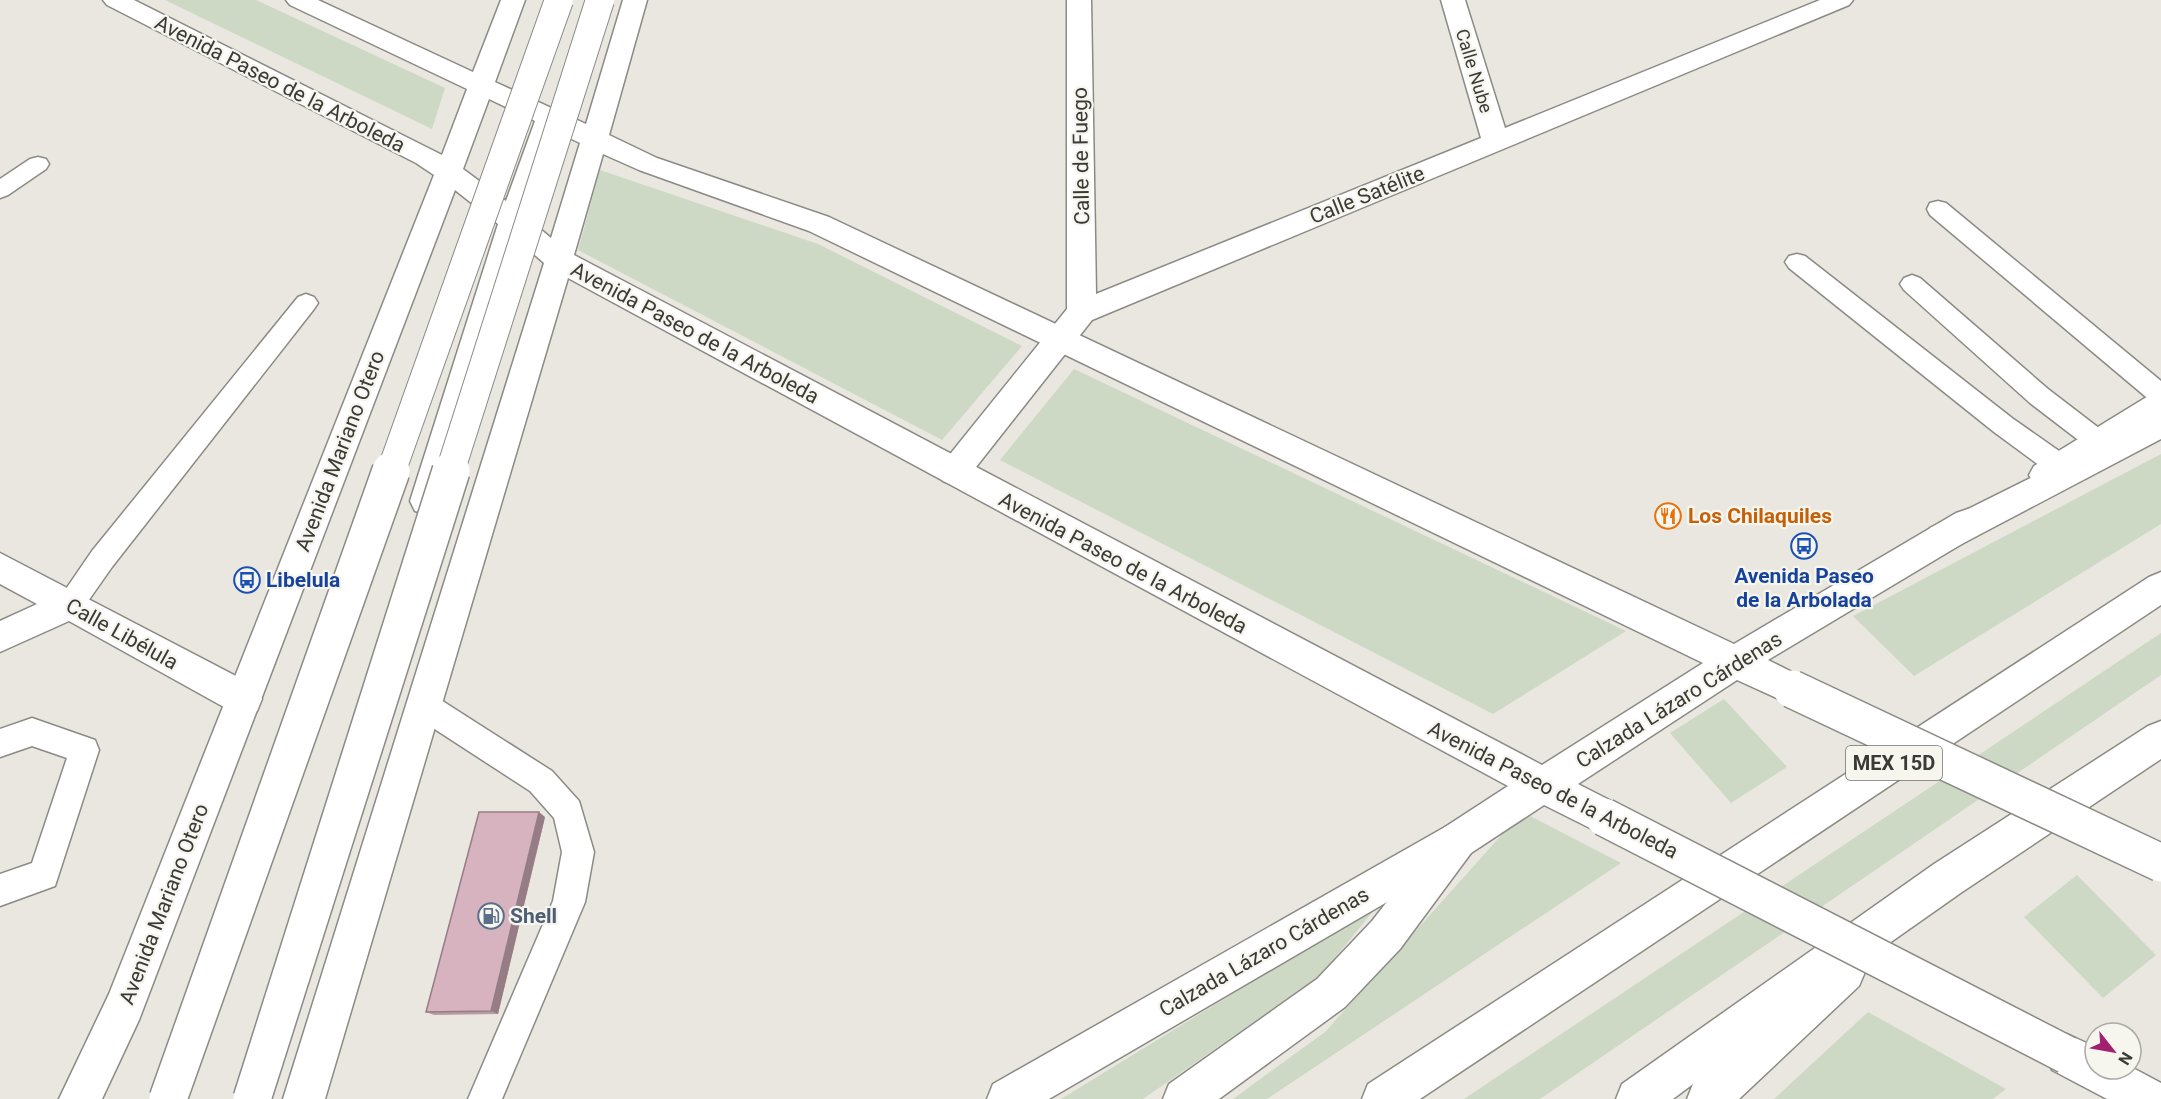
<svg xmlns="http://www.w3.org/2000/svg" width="2161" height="1099" font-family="Roboto,sans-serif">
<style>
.green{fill:#cdd9c5}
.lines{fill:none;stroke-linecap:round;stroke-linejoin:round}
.lane-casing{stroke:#8c8a84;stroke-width:3}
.street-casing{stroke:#8c8a84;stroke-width:3}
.secondary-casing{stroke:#8c8a84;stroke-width:3}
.highway-casing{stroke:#8c8a84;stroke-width:3}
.lane{fill:#fff;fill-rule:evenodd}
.street{fill:#fff;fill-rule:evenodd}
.secondary{fill:#fff;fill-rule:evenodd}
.highway{fill:#fff;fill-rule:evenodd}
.secondary-bridge-casing{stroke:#8c8a84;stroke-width:40;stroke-linecap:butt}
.primary-bridge-far1-casing{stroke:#8c8a84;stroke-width:30;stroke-linecap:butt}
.primary-bridge-casing{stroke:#8c8a84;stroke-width:40;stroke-linecap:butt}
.secondary-bridge{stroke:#fff;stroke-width:37}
.primary-bridge-far1{stroke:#fff;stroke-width:28}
.primary-bridge{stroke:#fff;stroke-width:37}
.wall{fill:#b89aa3}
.shaded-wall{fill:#967d85}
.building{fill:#d6b3be;stroke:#967d85;stroke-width:1.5}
.labels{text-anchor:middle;stroke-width:4.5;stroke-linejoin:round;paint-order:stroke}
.far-street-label{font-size:18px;fill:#3a3a37;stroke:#f6f5ee}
.shield{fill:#f6f5ee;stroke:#72726e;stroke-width:1.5}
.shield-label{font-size:20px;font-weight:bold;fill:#3a3a37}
.street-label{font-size:21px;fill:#3a3a37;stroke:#f6f5ee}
.food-label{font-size:21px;font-weight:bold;fill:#c56008;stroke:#f6f5ee;text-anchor:start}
.transit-label{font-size:21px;font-weight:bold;fill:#164399;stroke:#f6f5ee}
.service-label{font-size:21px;font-weight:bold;fill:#4e5e75;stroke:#f6f5ee;text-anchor:start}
</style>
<rect width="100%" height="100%" fill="#e9e7e0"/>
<g class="green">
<path d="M 165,0 L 256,0 L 445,88 L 432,129 Z"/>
<path d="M 600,170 L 818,244 L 1022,346 L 942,440 L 578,250 Z"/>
<path d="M 1074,369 L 1626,631 L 1493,714 L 1000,460 Z"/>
<path d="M 2161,454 L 2161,524 L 1914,676 L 1853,616 Z"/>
<path d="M 2161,633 L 2161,675 L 1540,1099 L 1464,1099 Z"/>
<path d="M 1724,699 L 1787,767 L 1731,803 L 1670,733 Z"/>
<path d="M 1530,816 L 1621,863 L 1267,1099 L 1233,1099 L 1325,1032 L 1506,830 Z"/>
<path d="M 2077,875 L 2156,955 L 2103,998 L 2024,917 Z"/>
<path d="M 1379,904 L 1321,975 L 1143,1099 L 1061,1099 Z"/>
<path d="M 1868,1012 L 2006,1089 L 1993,1099 L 1774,1099 Z"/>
</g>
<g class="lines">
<g class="lane-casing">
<g id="lane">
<path d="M 38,157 L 46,159 L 49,164 L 46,169 L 8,195 L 0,198 L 0,179 L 30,159 Z"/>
<path d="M 1938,201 L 1946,203 L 2161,381 L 2161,405 L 2152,402 L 1930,215 L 1927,209 L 1930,203 Z"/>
<path d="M 1797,254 L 1805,256 L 2012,418 L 2069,458 L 2073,466 L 2069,474 L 2060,477 L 2051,474 L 1994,432 L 1789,268 L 1785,262 L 1789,256 Z"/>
<path d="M 1912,275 L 1920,278 L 2048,389 L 2108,435 L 2112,442 L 2108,449 L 2099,452 L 2090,449 L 2030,403 L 1904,290 L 1900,284 L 1904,278 Z"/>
<path d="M 306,294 L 314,297 L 318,303 L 314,309 L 112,567 L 79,614 L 69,617 L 59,614 L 55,605 L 92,551 L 298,297 Z"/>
<path d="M 423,692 L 433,695 L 552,771 L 579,801 L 594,852 L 585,902 L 502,1099 L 468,1099 L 553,901 L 562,852 L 554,818 L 530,791 L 413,715 L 408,705 L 413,695 Z"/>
<path d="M 32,718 L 95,740 L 99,750 L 55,886 L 0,906 L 0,874 L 32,863 L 67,758 L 32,746 L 0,757 L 0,729 Z"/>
</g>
</g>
<g class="street-casing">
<g id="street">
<path d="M 1067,0 L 1091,0 L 1096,294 L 1481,138 L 1441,0 L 1465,0 L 1505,128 L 1820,0 L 1853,0 L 1849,5 L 1092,320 L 965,481 L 954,485 L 943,481 L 938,472 L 943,463 L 1067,309 Z"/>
<path d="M 0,553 L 257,687 L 262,699 L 257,711 L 244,715 L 231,711 L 69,621 L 0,652 L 0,621 L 37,604 L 0,584 Z"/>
</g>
</g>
<g class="secondary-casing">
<g id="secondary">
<path d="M 103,0 L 134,0 L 442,155 L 467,89 L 290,5 L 286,0 L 318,0 L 473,72 L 501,0 L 525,0 L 495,82 L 586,124 L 623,0 L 647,0 L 609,135 L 657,158 L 829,217 L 1734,644 L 1956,513 L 1968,509 L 1980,513 L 1984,523 L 1980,533 L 1768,660 L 1804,678 L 1810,689 L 1804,700 L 1792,705 L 1737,680 L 1578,784 L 1617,804 L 1623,817 L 1617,830 L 1604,835 L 1544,805 L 1471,853 L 1049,1099 L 987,1099 L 993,1084 L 1445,827 L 1508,786 L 568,278 L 325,1099 L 283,1099 L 544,263 L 520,242 L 442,501 L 437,511 L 426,514 L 415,511 L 410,501 L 498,224 L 455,190 L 139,1020 L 102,1099 L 59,1099 L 109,994 L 434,175 L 416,163 L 107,5 ZM 489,99 L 535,121 L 506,201 L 463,169 ZM 557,132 L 580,143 L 551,238 L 527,218 ZM 603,154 L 639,170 L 809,231 L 1703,663 L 1542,765 L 574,255 Z"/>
<path d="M 2161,392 L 2161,419 L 2056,484 L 2045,488 L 2034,484 L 2029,475 L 2034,466 L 2150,395 Z"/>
<path d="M 2067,1034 L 2095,1047 L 2095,1069 L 2131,1069 L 2131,1067 L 2161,1083 L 2161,1099 L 2107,1099 L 2052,1070 L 2046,1055 L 2052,1040 Z"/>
</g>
</g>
<g class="highway-casing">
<g id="highway">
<path d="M 2161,413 L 2161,439 L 1954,548 L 1942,552 L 1930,548 L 1926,538 L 1930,528 Z"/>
<path d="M 2161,572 L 2161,605 L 1420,1099 L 1362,1099 L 1368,1084 L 2149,577 Z"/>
<path d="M 2161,721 L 2161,759 L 1962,892 L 1861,963 L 1865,972 L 1859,986 L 1739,1099 L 1687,1099 L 1693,1084 L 1673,1099 L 1616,1099 L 1622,1084 L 1934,864 L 2148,726 Z"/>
<path d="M 1458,821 L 1471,827 L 1477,840 L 1471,853 L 1400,949 L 1345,1007 L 1219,1099 L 1163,1099 L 1169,1084 L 1317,979 L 1372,921 L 1445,827 Z"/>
</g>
</g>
<use href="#lane" class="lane"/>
<use href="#street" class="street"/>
<use href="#secondary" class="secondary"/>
<use href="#highway" class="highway"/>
<g class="secondary-bridge-casing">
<g id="secondary-bridge">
<path d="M 1792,689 L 2161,863"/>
<path d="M 1604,817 L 2067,1055"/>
</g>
</g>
<g class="primary-bridge-far1-casing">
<g id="primary-bridge-far1">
<path d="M 391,472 L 559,0"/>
<path d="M 450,472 L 600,0"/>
</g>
</g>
<g class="primary-bridge-casing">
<g id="primary-bridge">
<path d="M 168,1099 L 391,471"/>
<path d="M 252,1099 L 451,471"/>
</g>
</g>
<use href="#secondary-bridge" class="secondary-bridge"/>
<use href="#primary-bridge-far1" class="primary-bridge-far1"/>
<use href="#primary-bridge" class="primary-bridge"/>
</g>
<path class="wall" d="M 545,817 L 498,1014 L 434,1015 L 426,1012 Z"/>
<path class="shaded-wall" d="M 539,812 L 545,817 L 498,1014 L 491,1011 Z"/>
<path class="building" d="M 479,812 L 539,812 L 491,1011 L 426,1012 Z"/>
<defs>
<g id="restaurant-ring" transform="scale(1.35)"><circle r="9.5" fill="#f6f5ee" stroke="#e8710a" stroke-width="1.5"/><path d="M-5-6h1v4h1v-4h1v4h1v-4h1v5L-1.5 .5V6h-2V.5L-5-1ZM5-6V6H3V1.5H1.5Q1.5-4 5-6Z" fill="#e8710a"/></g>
<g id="bus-ring" transform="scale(1.35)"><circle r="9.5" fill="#f6f5ee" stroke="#1a4fb4" stroke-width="1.5"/><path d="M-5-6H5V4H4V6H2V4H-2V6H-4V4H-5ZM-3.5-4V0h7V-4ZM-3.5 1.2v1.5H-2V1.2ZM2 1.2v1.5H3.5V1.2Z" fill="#1a4fb4"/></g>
<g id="fuel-ring" transform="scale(1.35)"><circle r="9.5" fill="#f6f5ee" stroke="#5c6f8a" stroke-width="1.5"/><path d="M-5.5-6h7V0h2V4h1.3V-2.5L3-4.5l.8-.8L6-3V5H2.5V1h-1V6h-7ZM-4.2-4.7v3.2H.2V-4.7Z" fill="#5c6f8a"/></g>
</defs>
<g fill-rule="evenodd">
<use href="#restaurant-ring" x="1668" y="516"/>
<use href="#bus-ring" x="1804" y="546"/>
<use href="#bus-ring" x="247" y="580"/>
<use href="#fuel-ring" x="491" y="916"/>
</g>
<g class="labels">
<g class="far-street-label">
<text transform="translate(1474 71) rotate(73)" y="6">Calle Nube</text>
</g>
<rect class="shield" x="1846" y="746" width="96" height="34" rx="4.5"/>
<g class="shield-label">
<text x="1894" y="770">MEX 15D</text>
</g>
<g class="street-label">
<text transform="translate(280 84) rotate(27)" y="7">Avenida Paseo de la Arboleda</text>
<text transform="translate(1081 156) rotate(-91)" y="7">Calle de Fuego</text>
<text transform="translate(1367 195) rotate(-22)" y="7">Calle Satélite</text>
<text transform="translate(695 333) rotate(28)" y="7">Avenida Paseo de la Arboleda</text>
<text transform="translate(340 451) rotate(-69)" y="7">Avenida Mariano Otero</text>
<text transform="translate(1123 563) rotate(28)" y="7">Avenida Paseo de la Arboleda</text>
<text transform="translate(122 634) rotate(29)" y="7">Calle Libélula</text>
<text transform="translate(1679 700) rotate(-32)" y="7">Calzada Lázaro Cárdenas</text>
<text transform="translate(1553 790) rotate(27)" y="7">Avenida Paseo de la Arboleda</text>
<text transform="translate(164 904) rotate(-69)" y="7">Avenida Mariano Otero</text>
<text transform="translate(1264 952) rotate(-30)" y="7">Calzada Lázaro Cárdenas</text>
</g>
<g class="food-label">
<text x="1688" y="523">Los Chilaquiles</text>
</g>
<g class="transit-label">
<text x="1804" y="583">Avenida Paseo<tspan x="1804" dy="24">de la Arbolada</tspan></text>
<text x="266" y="587" text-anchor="start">Libelula</text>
</g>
<g class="service-label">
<text x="510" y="923">Shell</text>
</g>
</g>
<g transform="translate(2113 1051) rotate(121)"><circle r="28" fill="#f6f5ee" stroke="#abaaa5" stroke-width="1.5"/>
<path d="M0-4.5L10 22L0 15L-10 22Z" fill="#a3206f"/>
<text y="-9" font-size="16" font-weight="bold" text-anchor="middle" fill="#3a3a37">N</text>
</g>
</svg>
